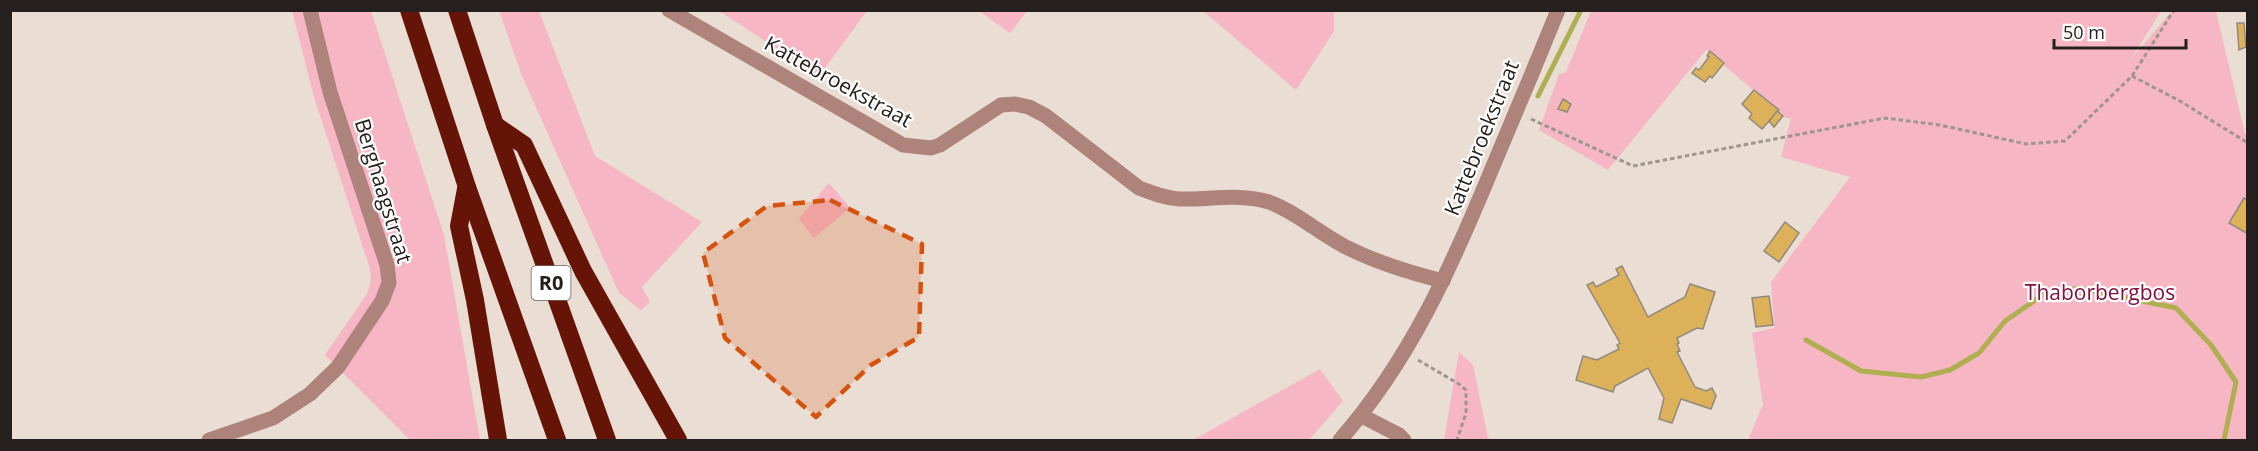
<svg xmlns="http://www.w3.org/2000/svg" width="2258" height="451" font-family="'Open Sans',sans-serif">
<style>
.green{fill:#f7b6c3}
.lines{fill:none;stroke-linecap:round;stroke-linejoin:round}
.stream{stroke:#afaf51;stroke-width:5}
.building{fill:#dcb159;stroke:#908a7e;stroke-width:1.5}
.path{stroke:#9e958d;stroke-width:3;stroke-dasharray:4.5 3;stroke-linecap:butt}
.minor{stroke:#ad837b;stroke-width:15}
.highway{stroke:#661408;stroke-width:18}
.marked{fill:#d4530e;fill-opacity:0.2;stroke:#d4530e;stroke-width:4.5;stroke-dasharray:12 8;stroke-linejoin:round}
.labels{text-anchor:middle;stroke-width:4.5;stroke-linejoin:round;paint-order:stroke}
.shield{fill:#fff;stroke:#666361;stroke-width:1.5}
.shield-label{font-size:20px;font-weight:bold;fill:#25201d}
.street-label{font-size:21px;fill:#25201d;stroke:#fff}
.park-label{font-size:21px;fill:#83113c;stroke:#fff}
</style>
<rect width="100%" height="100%" fill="#eaddd3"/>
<g class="green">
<path d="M 292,11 L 371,11 L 444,235 L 480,440 L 410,440 L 325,355 L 367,294 L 371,281 L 370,269 L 314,97 Z"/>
<path d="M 499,11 L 539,11 L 595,156 L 702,222 L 642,287 L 650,302 L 641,310 L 619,293 L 522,76 Z"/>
<path d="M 719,11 L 867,11 L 819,76 Z"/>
<path d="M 979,11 L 1027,11 L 1010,33 Z"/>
<path d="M 1203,11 L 1334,11 L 1334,31 L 1296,90 Z"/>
<path d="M 1591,11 L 2161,11 L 2131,59 L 2172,11 L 2216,11 L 2245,134 L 2247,135 L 2247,440 L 1748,440 L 1763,404 L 1752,333 L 1774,328 L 1771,282 L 1850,177 L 1781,157 L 1791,118 L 1786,118 L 1706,50 L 1608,170 L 1539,130 L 1559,74 L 1566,72 Z"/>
<path d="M 829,183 L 850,208 L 814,238 L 799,219 Z"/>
<path d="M 1459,352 L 1473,365 L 1488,438 L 1493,440 L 1444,440 Z"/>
<path d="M 1320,369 L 1343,401 L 1309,440 L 1193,440 Z"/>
</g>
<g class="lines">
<g class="stream">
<path d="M 1538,96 L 1581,10"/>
<path d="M 1806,340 L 1861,371 L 1921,377 L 1950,370 L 1979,353 L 2005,321 L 2044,294 L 2079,288 L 2176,308 L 2211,345 L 2236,382 L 2224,440"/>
</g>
</g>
<g class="building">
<path d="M 2237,23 L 2244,23 L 2246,47 L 2239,50 Z"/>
<path d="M 1710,51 L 1724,63 L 1712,78 L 1710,76 L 1705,82 L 1692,73 L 1696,68 L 1699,70 L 1709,57 L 1707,56 Z"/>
<path d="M 1754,90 L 1779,110 L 1762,129 L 1749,118 L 1752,114 L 1742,104 Z"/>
<path d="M 1563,99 L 1571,104 L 1567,112 L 1558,109 Z"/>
<path d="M 1777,111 L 1783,116 L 1774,127 L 1769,121 Z"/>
<path d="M 2244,198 L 2248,200 L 2248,234 L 2229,223 Z"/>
<path d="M 1785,222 L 1799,233 L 1779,262 L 1764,251 Z"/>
<path d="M 1622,266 L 1648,317 L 1685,297 L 1690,284 L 1715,292 L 1703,329 L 1697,328 L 1677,338 L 1679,343 L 1677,344 L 1680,351 L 1677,352 L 1695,387 L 1706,391 L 1712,388 L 1716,396 L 1711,409 L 1681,399 L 1672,423 L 1659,419 L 1664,398 L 1648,368 L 1615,386 L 1613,392 L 1576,380 L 1583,356 L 1597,360 L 1619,349 L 1617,345 L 1620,343 L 1587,285 L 1593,282 L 1596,287 L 1619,275 L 1616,269 Z"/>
<path d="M 1769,296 L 1773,325 L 1756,327 L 1752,298 Z"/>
</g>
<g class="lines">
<g class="path">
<path d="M 2132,76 L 2180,101 L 2248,143"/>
<path d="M 1531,119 L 1633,166 L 1885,118 L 1940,125 L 2026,144 L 2065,141 L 2132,76 L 2174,10"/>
<path d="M 1418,360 L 1459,384 L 1466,390 L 1466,413 L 1457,440"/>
</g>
<g class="minor">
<path d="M 669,10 L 903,145 L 931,148 L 940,145 L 1001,105 L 1015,104 L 1029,107 L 1046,116 L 1139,188 C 1152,193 1165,198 1179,199 C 1209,200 1239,193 1269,202 C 1295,211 1323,236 1348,248 C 1378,263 1411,273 1443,281"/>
<path d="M 1362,416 L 1399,435 L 1404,440"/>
<path d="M 209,440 L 273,418 L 310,394 L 338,367 L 382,301 L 389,283 L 387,265 L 330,92 L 310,10"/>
<path d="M 1340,440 C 1410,360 1451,268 1491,171 C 1514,117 1536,64 1558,10"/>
</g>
<g class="highway">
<path d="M 409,10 L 467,187 L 557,440"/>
<path d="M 457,10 L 495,125 L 607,440"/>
<path d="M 495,125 L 524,145 L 583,271 L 678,440"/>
<path d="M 466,189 L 459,226 L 475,300 L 498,440"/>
</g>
</g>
<path class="marked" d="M 830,200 L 922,244 L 919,337 L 871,365 L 816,417 L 725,338 L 703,253 L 767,206 Z"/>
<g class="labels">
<rect class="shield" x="531.5" y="266" width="39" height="34" rx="4.5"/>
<g class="shield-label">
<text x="551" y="290">R0</text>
</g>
<g class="street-label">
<text transform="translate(838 82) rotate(29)" y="7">Kattebroekstraat</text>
<text transform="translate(1482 138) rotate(-68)" y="7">Kattebroekstraat</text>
<text transform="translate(383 191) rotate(73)" y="7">Berghaagstraat</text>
</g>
<g class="park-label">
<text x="2100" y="300">Thaborbergbos</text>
</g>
</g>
<rect width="2258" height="451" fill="none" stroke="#25201d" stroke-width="24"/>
<path d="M2054 39v9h132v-9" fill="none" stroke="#25201d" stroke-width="3"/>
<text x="2063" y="39" font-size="18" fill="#25201d" stroke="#ffffff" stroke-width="4.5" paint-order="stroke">50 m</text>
</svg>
